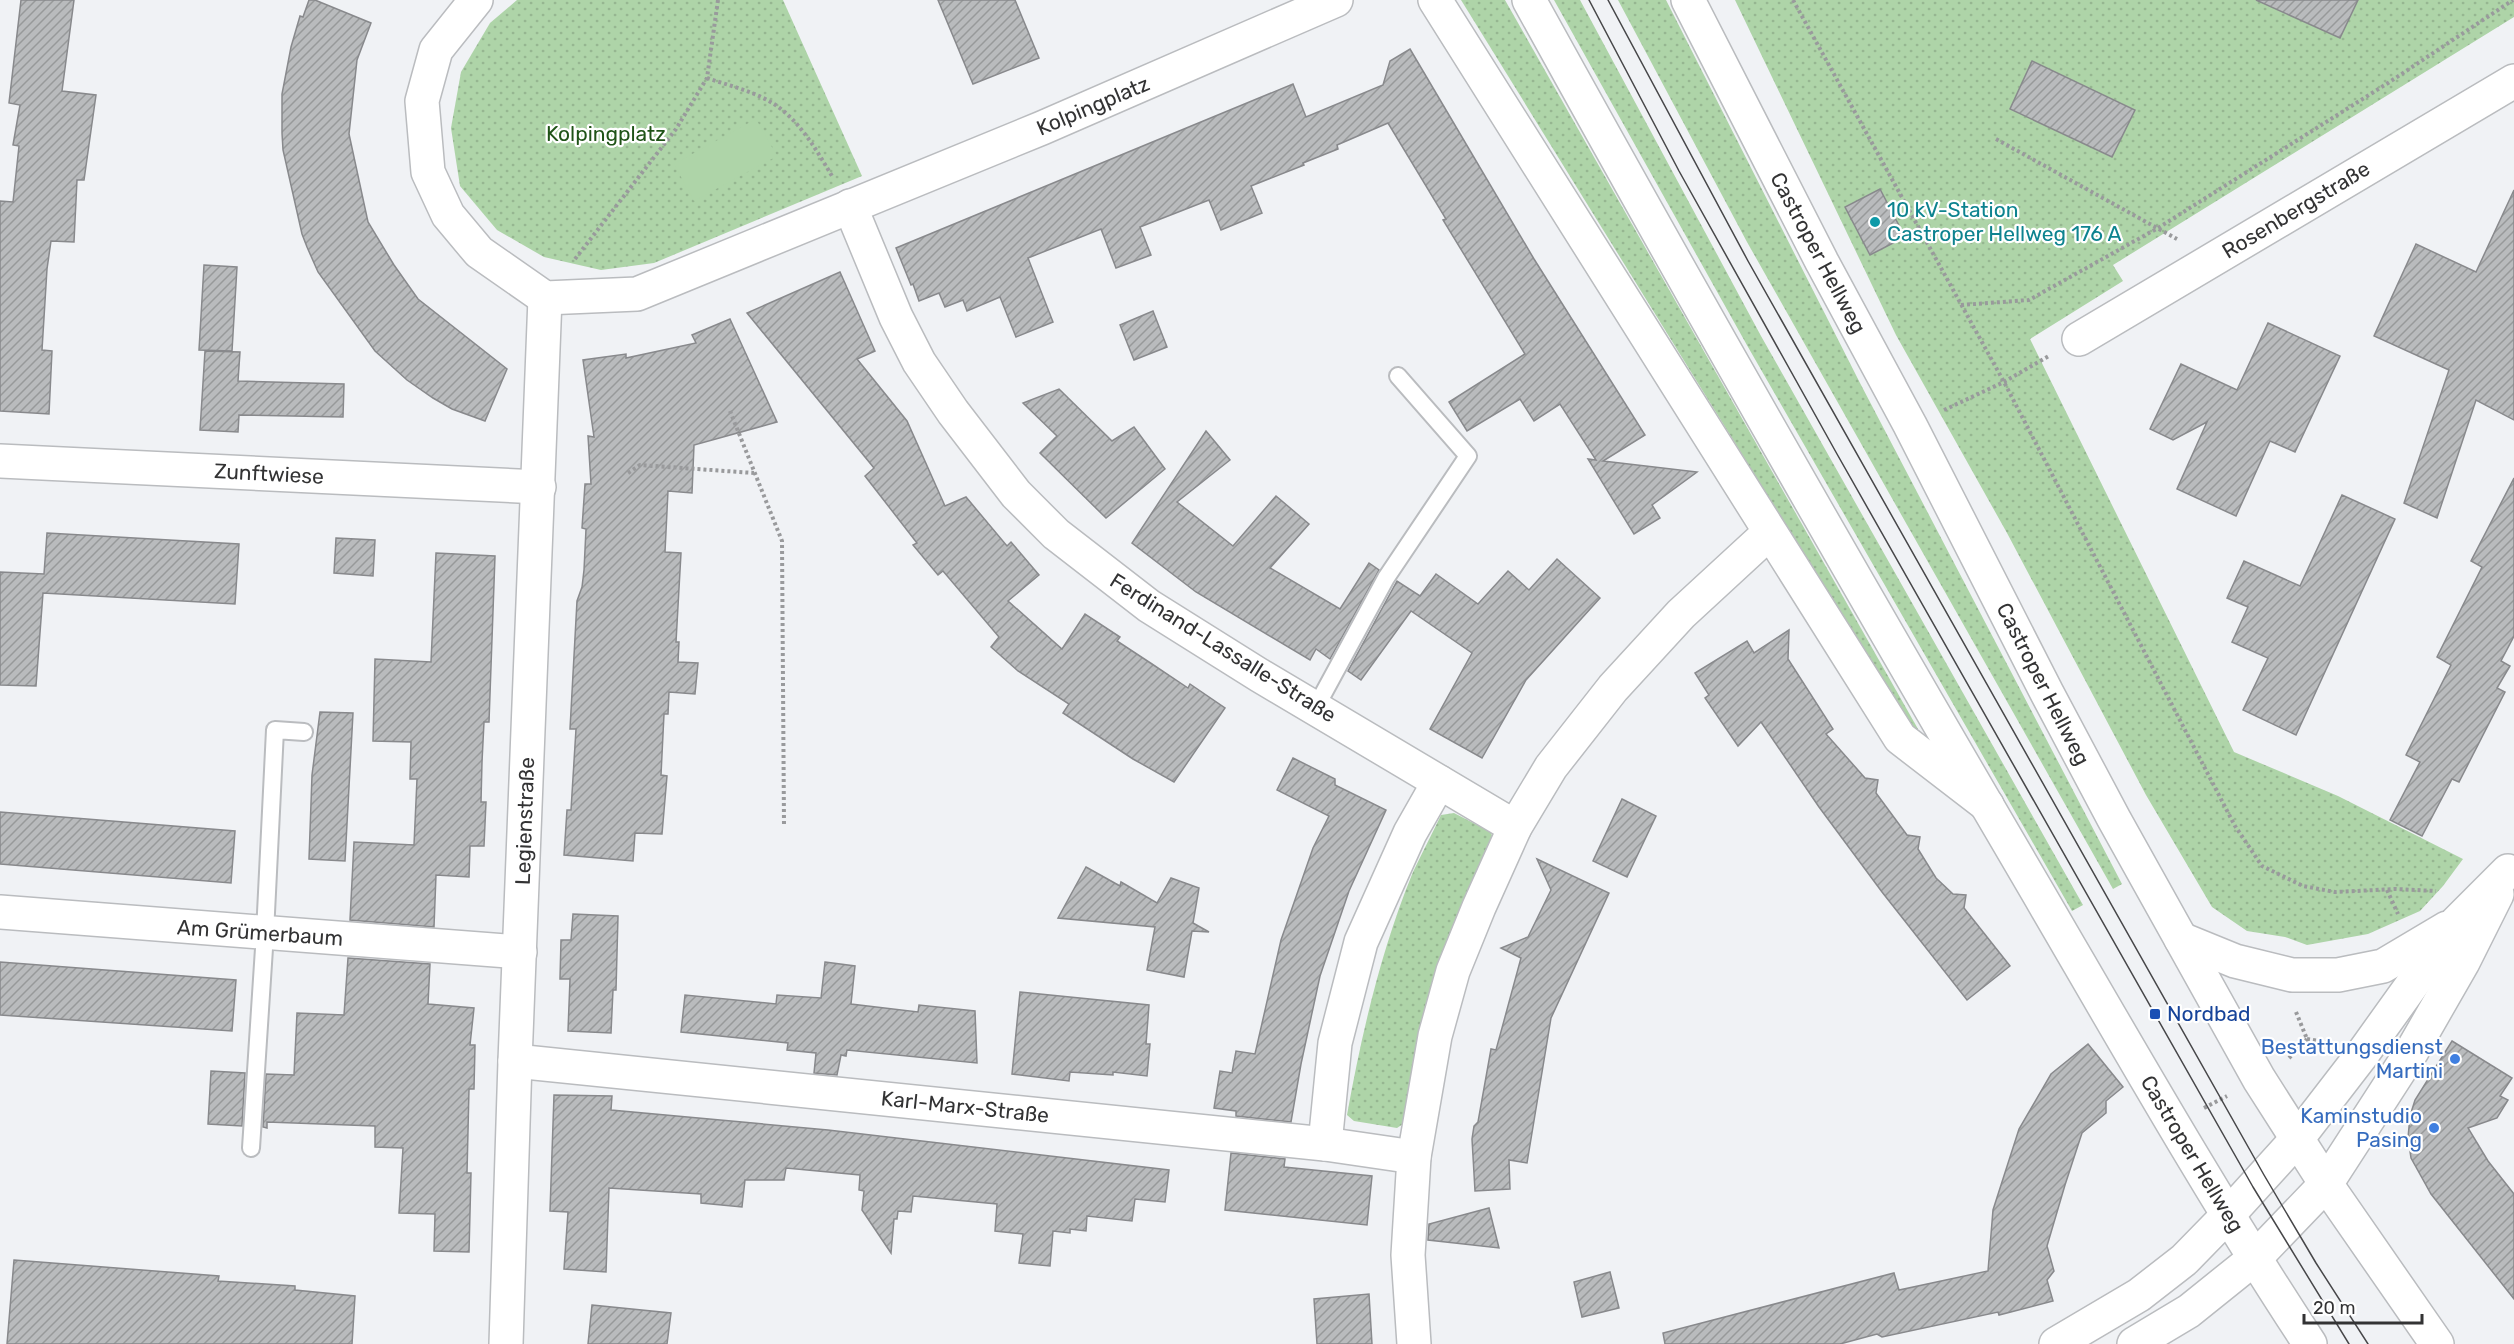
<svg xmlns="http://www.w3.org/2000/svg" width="2514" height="1344" font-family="Rubik,sans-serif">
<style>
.grass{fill:url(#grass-dots)}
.garden{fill:#aed4a8}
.building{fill:url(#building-hatch);stroke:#88898c;stroke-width:1.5}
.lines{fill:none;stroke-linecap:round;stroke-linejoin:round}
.lane-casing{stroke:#babcbf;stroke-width:20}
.street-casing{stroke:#babcbf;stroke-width:36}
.secondary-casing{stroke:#babcbf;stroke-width:36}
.path{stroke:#999a9c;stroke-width:4;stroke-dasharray:3 3;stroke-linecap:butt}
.lane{stroke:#fff;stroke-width:16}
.street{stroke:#fff;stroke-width:33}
.secondary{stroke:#fff;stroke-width:33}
.tram{stroke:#474749;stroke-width:1.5}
.culture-dot{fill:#0f9aa8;stroke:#fff;stroke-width:2}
.transit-dot{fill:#1a4fb4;stroke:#fff;stroke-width:2}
.shop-dot{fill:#3f7fe0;stroke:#fff;stroke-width:2}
.labels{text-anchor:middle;stroke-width:4.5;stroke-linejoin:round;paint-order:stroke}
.street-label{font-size:21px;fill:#333334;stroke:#fff}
.park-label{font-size:21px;fill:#1f5317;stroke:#fff}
.culture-label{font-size:21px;fill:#0d838f;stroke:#fff;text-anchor:start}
.transit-label{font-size:21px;fill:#164399;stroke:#fff;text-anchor:start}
.shop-label{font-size:21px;fill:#366cbe;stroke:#fff;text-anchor:end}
</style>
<defs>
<pattern id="grass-dots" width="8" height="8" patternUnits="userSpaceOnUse" patternTransform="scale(1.5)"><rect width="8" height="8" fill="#aed4a8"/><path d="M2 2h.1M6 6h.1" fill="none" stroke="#96b691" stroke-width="1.8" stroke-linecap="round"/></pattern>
<pattern id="building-hatch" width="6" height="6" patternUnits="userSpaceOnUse" patternTransform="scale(1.5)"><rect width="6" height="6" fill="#b9bbbd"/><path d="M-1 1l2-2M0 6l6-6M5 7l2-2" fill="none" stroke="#97999a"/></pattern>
</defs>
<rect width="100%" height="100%" fill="#f0f2f5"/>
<g class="grass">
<path d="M 517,0 L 783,0 L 862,176 L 654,263 L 601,270 L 544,257 L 497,230 L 460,186 L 451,128 L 461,72 L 490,23 Z"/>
<path d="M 1461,0 L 1505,0 L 1918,729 L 1913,731 Z"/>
<path d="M 1554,0 L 1580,0 L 1761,336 L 2083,905 L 2072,911 L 1748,347 Z"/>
<path d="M 1618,0 L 1666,0 L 1860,383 L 2122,884 L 2113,889 L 1747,242 Z"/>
<path d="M 1735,0 L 2514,0 L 2514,17 L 2113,265 L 2123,281 L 2030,339 L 2234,752 L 2338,796 L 2463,859 L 2443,886 L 2420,911 L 2368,934 L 2307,945 L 2285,937 L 2247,931 L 2212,907 L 2146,795 L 2007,533 L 1896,335 Z"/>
<path d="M 1454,813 L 1491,832 L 1493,840 L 1420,1030 L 1403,1124 L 1397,1128 L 1354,1121 L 1347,1115 C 1362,1032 1381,950 1413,872 C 1422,853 1432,834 1441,815 Z"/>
</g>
<path class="garden" d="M 756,119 L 777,156 L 694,201 L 674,164 Z"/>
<g class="building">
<path d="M 21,0 L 74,0 L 62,91 L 96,95 L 84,180 L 77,180 L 74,242 L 51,241 L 47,269 L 42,350 L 52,351 L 49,414 L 0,411 L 0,201 L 13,202 L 19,146 L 13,145 L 20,105 L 9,103 Z"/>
<path d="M 309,0 L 315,0 L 371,23 L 357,60 L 349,134 L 368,222 L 394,265 L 418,299 L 507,369 L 485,421 L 452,409 L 433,398 L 407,380 L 375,351 L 318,272 L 307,247 L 302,234 L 283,150 L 282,133 L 282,94 L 291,47 L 300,16 L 303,17 Z"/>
<path d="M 938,0 L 1015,0 L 1039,58 L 973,84 Z"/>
<path d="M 2256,0 L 2358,0 L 2340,38 Z"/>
<path d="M 1410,49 L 1534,259 L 1645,435 L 1603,461 L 1697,472 L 1652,505 L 1660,518 L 1634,534 L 1588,459 L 1596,460 L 1560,404 L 1534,421 L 1520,399 L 1467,431 L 1449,402 L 1525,354 L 1443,220 L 1446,219 L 1388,123 L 1337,145 L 1338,149 L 1303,163 L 1304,165 L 1251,186 L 1262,213 L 1221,230 L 1209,200 L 1140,227 L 1151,255 L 1116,268 L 1101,229 L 1028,258 L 1053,322 L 1016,337 L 1000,297 L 967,311 L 963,300 L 945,307 L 939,293 L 919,301 L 913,284 L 911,285 L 896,248 L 1293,84 L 1306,117 L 1383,85 L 1390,61 Z"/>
<path d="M 2032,61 L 2135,110 L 2112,157 L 2010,109 Z"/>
<path d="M 1880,189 L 1905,237 L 1870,255 L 1845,207 Z"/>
<path d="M 2514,190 L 2514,420 L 2476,400 L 2437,518 L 2404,503 L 2449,370 L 2374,336 L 2416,244 L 2476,272 Z"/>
<path d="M 204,265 L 237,267 L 232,351 L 199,350 Z"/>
<path d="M 840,272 L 875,351 L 857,359 L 907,421 L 945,506 L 966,497 L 1007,546 L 1011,542 L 1039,575 L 1008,601 L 1062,649 L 1085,614 L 1120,637 L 1117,641 L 1152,664 L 1188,688 L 1190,684 L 1225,708 L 1174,782 L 1133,759 L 1063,713 L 1069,704 L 1018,671 L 991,647 L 999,637 L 943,571 L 938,575 L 913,545 L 917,543 L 865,476 L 874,468 L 747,313 Z"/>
<path d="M 1153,311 L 1167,347 L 1134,360 L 1120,325 Z"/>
<path d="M 730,319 L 777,422 L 694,445 L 692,493 L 668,491 L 665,552 L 681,553 L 676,642 L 679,642 L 678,662 L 698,663 L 695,694 L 669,692 L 668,714 L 664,714 L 661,775 L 667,776 L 662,834 L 635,833 L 633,861 L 564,855 L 567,810 L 571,810 L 576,729 L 570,729 L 577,601 L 582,587 L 584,570 L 586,529 L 582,528 L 585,484 L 591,484 L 588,436 L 594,437 L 583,360 L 626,354 L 626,358 L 696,343 L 692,335 Z"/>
<path d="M 2268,323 L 2340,356 L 2295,452 L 2270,441 L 2236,516 L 2177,489 L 2207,422 L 2173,440 L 2150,429 L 2181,364 L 2237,390 Z"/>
<path d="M 205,351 L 240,352 L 238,381 L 344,384 L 343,417 L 239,415 L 238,432 L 200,430 Z"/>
<path d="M 1059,389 L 1112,441 L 1134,427 L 1165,469 L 1106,518 L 1040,453 L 1057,436 L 1023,403 Z"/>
<path d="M 1206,431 L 1230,460 L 1177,502 L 1233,546 L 1276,496 L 1309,524 L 1270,568 L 1340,609 L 1369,563 L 1379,570 L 1330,659 L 1316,649 L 1310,660 L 1196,592 L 1132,543 Z"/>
<path d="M 2514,478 L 2514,636 L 2501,661 L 2510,666 L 2497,688 L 2505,692 L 2459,782 L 2452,779 L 2422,836 L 2390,820 L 2420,762 L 2406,755 L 2451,665 L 2437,657 L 2482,567 L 2471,561 Z"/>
<path d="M 2342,495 L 2395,519 L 2296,735 L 2243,710 L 2268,658 L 2232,642 L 2248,607 L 2227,598 L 2244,561 L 2300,586 Z"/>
<path d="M 47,533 L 239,544 L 235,604 L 43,593 L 36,686 L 0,685 L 0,572 L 44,574 Z"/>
<path d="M 336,538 L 375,540 L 373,576 L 334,573 Z"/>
<path d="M 436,553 L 495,556 L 489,722 L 484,722 L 482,762 L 481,802 L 486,802 L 484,846 L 470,846 L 469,877 L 436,875 L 434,927 L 350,920 L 354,842 L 414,845 L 417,779 L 410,779 L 411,742 L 373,741 L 375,659 L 431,662 Z"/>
<path d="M 1557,559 L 1600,598 L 1526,680 L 1482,758 L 1430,729 L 1472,653 L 1411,611 L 1361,680 L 1348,671 L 1397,581 L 1420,596 L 1436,574 L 1478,604 L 1508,571 L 1529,590 Z"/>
<path d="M 1789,630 L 1788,659 L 1833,729 L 1826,734 L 1865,778 L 1878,780 L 1876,793 L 1907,835 L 1920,837 L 1918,849 L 1936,878 L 1953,894 L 1966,895 L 1964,908 L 2010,966 L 1967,1000 L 1882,892 L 1819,807 L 1761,722 L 1738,746 L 1705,698 L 1709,695 L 1695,673 L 1747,641 L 1754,653 Z"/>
<path d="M 320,712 L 353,713 L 345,861 L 309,859 L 312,775 Z"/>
<path d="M 1293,758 L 1335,779 L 1335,785 L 1386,810 L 1349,891 L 1320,976 L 1301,1064 L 1291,1122 L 1236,1116 L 1236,1111 L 1214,1108 L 1220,1071 L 1232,1073 L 1236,1051 L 1255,1054 L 1281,940 L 1313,848 L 1329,816 L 1277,790 Z"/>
<path d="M 1622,799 L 1656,816 L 1627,877 L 1593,861 Z"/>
<path d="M 0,812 L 235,831 L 231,883 L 0,864 Z"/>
<path d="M 1537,859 L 1609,893 L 1551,1018 L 1527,1163 L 1509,1160 L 1510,1189 L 1475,1191 L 1472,1139 L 1474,1126 L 1478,1122 L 1491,1049 L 1496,1050 L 1521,958 L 1501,948 L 1528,937 L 1551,890 Z"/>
<path d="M 1086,867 L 1120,886 L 1121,882 L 1157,903 L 1171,878 L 1199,888 L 1193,923 L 1209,932 L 1192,931 L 1184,977 L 1147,970 L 1155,927 L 1058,918 Z"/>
<path d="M 573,914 L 618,916 L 616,990 L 613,990 L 611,1033 L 568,1031 L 570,979 L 560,979 L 561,940 L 571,940 Z"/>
<path d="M 348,958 L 430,964 L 428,1004 L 474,1008 L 470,1045 L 475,1045 L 474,1089 L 469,1089 L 467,1173 L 471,1173 L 469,1252 L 434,1251 L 435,1214 L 399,1213 L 403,1148 L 375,1147 L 375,1126 L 267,1122 L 267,1128 L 263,1127 L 266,1074 L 294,1075 L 297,1013 L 344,1015 Z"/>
<path d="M 0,962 L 236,980 L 232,1031 L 0,1015 Z"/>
<path d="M 825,962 L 855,966 L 851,1004 L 918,1012 L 919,1005 L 975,1011 L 977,1063 L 847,1050 L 846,1056 L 841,1055 L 837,1075 L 814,1073 L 816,1053 L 787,1050 L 788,1043 L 681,1032 L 685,995 L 776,1004 L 777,995 L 821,998 Z"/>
<path d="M 1020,992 L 1149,1005 L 1146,1044 L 1150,1044 L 1147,1076 L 1113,1072 L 1113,1075 L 1070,1072 L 1069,1081 L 1012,1074 Z"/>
<path d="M 2452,1041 L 2512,1078 L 2500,1096 L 2508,1100 L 2497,1118 L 2468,1128 L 2488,1161 L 2514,1194 L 2514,1299 L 2431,1194 L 2411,1158 L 2408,1138 L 2410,1116 L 2415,1100 Z"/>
<path d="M 2088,1044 L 2123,1087 L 2106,1101 L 2106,1113 L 2082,1133 L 2065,1185 L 2047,1246 L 2054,1271 L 2047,1280 L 2053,1301 L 1999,1315 L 1998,1312 L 1882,1337 L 1877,1334 L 1840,1344 L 1665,1344 L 1663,1333 L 1894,1273 L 1899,1290 L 1988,1271 L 1993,1210 L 2019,1129 L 2051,1074 Z"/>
<path d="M 211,1071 L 245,1073 L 242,1126 L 208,1124 Z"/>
<path d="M 554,1095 L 612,1096 L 611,1110 L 828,1130 L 1169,1170 L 1165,1202 L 1135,1199 L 1132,1221 L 1087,1216 L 1086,1231 L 1070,1229 L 1070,1233 L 1053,1231 L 1050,1266 L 1019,1263 L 1023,1234 L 995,1231 L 997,1204 L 913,1196 L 911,1212 L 898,1211 L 897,1219 L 894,1219 L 891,1253 L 862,1210 L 864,1191 L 859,1190 L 860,1175 L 786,1168 L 784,1180 L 745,1180 L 742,1207 L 701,1203 L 701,1194 L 609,1188 L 606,1272 L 564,1269 L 568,1212 L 550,1211 Z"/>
<path d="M 1231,1153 L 1285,1159 L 1284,1167 L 1372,1176 L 1367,1225 L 1225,1210 Z"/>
<path d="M 1489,1208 L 1499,1248 L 1428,1240 L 1429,1224 Z"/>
<path d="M 14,1260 L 219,1276 L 218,1281 L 295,1286 L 295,1290 L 355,1296 L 352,1344 L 7,1344 Z"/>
<path d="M 1610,1272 L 1619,1308 L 1582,1317 L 1574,1282 Z"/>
<path d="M 1369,1294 L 1372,1344 L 1317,1344 L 1314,1299 Z"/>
<path d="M 592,1305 L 671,1313 L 667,1344 L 588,1344 Z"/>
</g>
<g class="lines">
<g class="lane-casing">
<g id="lane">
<path d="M 1316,707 L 1386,578 L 1468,456 L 1398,376"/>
<path d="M 251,1148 L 265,933 L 275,730 L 304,732"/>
</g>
</g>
<g class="street-casing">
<g id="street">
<path d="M 476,0 L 436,50 L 422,101 L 428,172 L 448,215 L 479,252 L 545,298 L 637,294 L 1042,128 L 1336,0"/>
<path d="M 1435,0 L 1900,738 L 1987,805"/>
<path d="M 850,206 L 896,317 L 919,362 L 953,412 L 1016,494 L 1056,534 L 1149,606 L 1259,675 L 1515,827"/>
<path d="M 2079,339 L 2514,81"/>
<path d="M 0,461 L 539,487"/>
<path d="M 0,912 L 520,952"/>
<path d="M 515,1061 L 1325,1144 L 1414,1157"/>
<path d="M 1325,1144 L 1335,1043 L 1361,942 L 1410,833 L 1439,782"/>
<path d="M 506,1344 L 515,1061 L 545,298"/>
<path d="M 1414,1344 L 1408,1255 L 1414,1157 L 1435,1036 L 1453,971 L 1479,907 L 1515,827 L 1551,767 L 1613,688 L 1681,614 L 1769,533"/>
</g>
</g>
<g class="secondary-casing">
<g id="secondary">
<path d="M 1529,0 C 1689,290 1853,577 2020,862 C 2115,1024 2207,1188 2310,1344"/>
<path d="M 1688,0 L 1822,262 L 1910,425 L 2047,693 L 2114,819 L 2259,1079 L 2326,1184 L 2437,1344"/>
<path d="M 2181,939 L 2235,961 L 2292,975 L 2338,975 L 2383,966 L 2447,928"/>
<path d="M 2056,1344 L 2139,1295 L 2184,1260 L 2228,1215 L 2297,1139 L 2361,1056 L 2457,922 L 2508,871"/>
<path d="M 2134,1344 L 2189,1311 L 2255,1258 L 2326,1184 L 2412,1051 L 2463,962 L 2497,894"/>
</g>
</g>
<g class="path">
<path d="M 1793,0 L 2004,382 L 2235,826 L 2262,866 L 2303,886 L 2335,892 L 2396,889 L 2436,891"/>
<path d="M 707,78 C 730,86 757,92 777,106 C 801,123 817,151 832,176"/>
<path d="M 1996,139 L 2177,239"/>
<path d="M 575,259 L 676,129 L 707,78 L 718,0"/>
<path d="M 1961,305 L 2029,300 L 2158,228 L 2388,83 L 2513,0"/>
<path d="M 1944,410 L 2004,382 L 2049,356"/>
<path d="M 730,411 L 782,541 L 784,825"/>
<path d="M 628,473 L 640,465 L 754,473"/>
<path d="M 2387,890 L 2398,914"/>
<path d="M 2296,1012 L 2307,1039"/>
<path d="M 2307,1039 L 2325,1042"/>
<path d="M 2289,1058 L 2307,1039"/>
<path d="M 2204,1108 L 2227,1096"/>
</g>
<use href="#lane" class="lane"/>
<use href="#street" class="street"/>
<use href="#secondary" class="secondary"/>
<g class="tram">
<path d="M 1589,0 L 1679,171 L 1837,454 L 2253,1187 L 2349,1344"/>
<path d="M 1608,0 L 1748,261 L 2264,1175 L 2316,1263 L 2368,1344"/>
</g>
</g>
<circle class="culture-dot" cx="1875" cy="222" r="6"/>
<rect class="transit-dot" x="2149" y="1008" width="12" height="12" rx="3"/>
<g class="shop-dot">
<circle cx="2455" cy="1059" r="6"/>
<circle cx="2434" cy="1128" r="6"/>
</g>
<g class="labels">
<g class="street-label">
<text transform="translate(1093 106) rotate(-23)" y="7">Kolpingplatz</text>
<text transform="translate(2296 210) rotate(-31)" y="7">Rosenbergstraße</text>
<text transform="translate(1818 253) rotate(62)" y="7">Castroper Hellweg</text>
<text transform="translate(269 474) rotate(3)" y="7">Zunftwiese</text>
<text transform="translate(1223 648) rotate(32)" y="7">Ferdinand-Lassalle-Straße</text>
<text transform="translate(2043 684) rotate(63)" y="7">Castroper Hellweg</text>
<text transform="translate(525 821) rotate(-88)" y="7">Legienstraße</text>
<text transform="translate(260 933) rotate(4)" y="7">Am Grümerbaum</text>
<text transform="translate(965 1107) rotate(6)" y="7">Karl-Marx-Straße</text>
<text transform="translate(2192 1154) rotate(59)" y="7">Castroper Hellweg</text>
</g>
<g class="park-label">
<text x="606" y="141">Kolpingplatz</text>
</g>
<g class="culture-label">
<text x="1887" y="217">10 kV-Station<tspan x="1887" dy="24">Castroper Hellweg 176 A</tspan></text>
</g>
<g class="transit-label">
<text x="2167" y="1021">Nordbad</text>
</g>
<g class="shop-label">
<text x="2443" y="1054">Bestattungsdienst<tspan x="2443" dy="24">Martini</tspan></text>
<text x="2422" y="1123">Kaminstudio<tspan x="2422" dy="24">Pasing</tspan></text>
</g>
</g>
<path d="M2304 1314v9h118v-9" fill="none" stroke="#333334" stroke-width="3"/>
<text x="2313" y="1314" font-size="18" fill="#333334" stroke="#ffffff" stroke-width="4.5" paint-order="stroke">20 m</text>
</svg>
